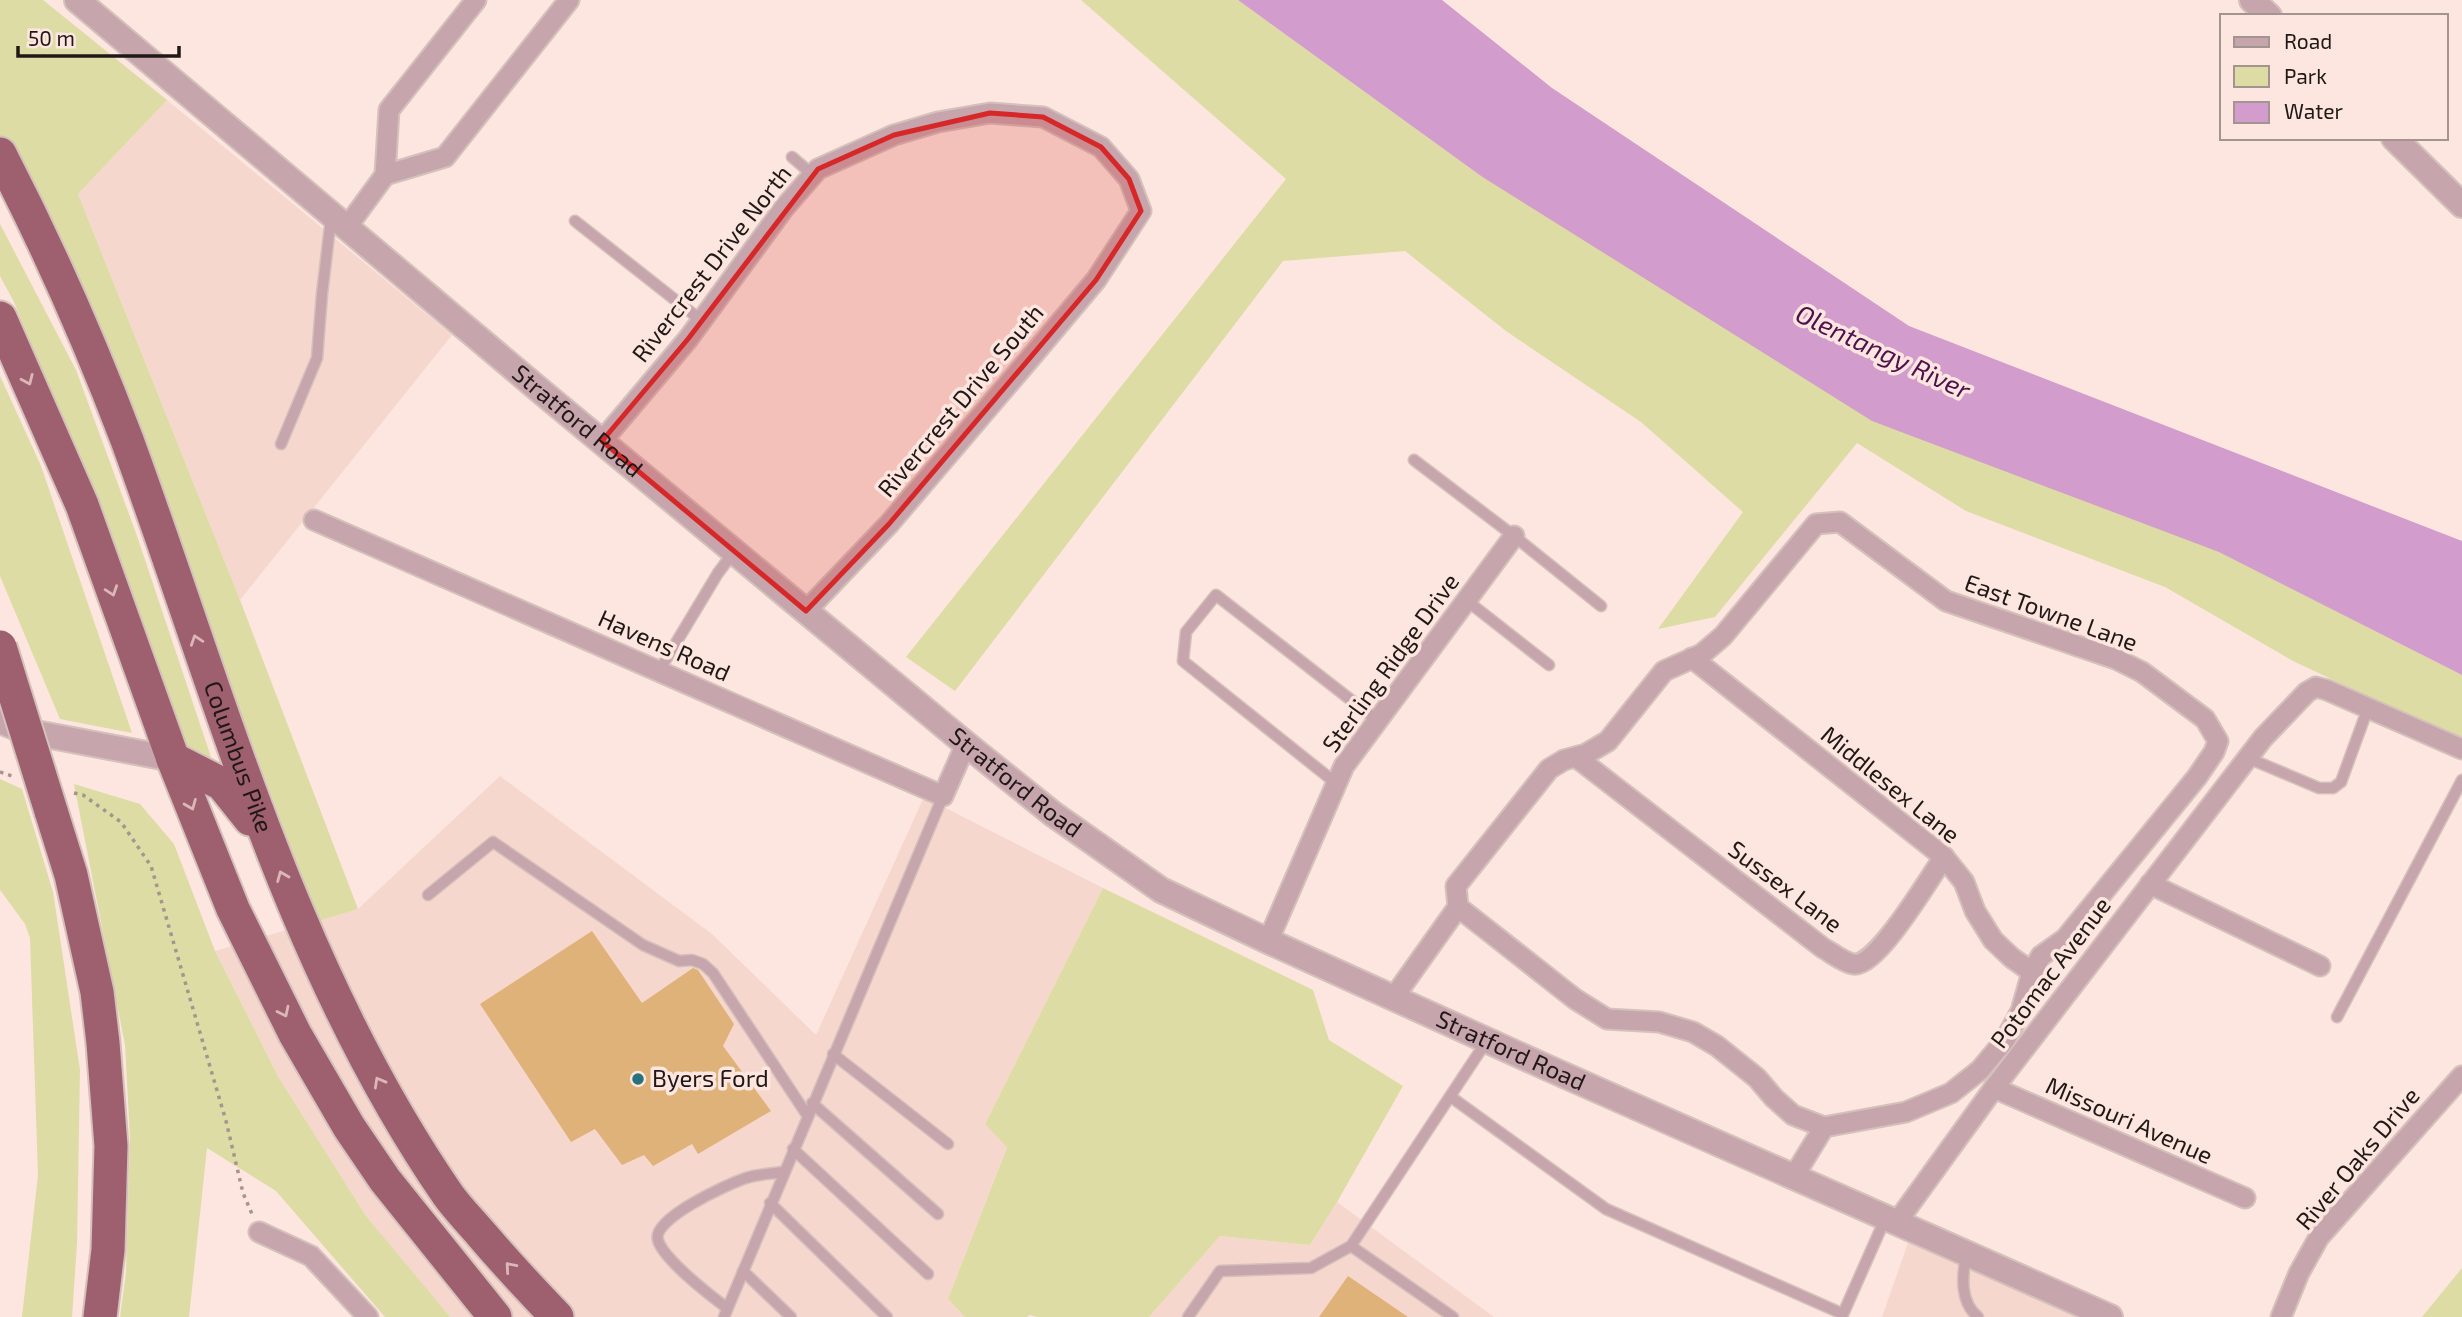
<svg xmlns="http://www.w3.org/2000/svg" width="2462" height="1317" font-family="'Exo 2',sans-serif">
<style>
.built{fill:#f6d7ce}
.green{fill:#dddca4}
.water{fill:#d29ccc}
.building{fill:#dfb279}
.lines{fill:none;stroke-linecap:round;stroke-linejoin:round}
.service-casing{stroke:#d4c1bb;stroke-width:13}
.minor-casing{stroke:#d4c1bb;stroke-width:23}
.tertiary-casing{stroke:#d4c1bb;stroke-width:28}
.trunk-casing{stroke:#d4c1bb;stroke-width:37}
.path{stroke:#a5948f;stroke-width:3.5;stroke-dasharray:3.5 5;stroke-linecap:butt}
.service{stroke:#c7a5ac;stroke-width:10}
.minor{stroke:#c7a5ac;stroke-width:19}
.tertiary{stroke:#c7a5ac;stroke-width:24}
.trunk{stroke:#9e5f6e;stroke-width:33}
.trunk-bridge-casing{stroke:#d4c1bb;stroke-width:37;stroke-linecap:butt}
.trunk-bridge{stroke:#9e5f6e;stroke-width:33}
.oneway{stroke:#dbb7b7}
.marked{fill:#d62828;fill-opacity:0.2;stroke:#d62828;stroke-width:5;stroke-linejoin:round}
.poi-dot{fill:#29717d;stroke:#fce6df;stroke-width:2.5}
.labels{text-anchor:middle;stroke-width:7;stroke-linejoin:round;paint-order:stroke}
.street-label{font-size:24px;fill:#201816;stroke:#fce6df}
.poi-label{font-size:24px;fill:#201816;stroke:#fce6df;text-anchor:start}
.water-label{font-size:26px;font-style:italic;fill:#4f104d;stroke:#fce6df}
</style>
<rect width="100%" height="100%" fill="#fce6df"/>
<g class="built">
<path d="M 167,100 L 452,335 L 240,600 L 78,194 Z"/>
<path d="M 500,776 L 712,934 L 816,1035 L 924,797 L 1103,888 L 985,1124 L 1007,1146 L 948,1299 L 965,1317 L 450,1317 L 436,1301 L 366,1216 L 279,1078 L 215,951 L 358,909 Z"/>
<path d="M 1337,1202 L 1494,1317 L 1149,1317 L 1220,1236 L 1310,1245 Z"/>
<path d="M 1909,1240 L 2080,1317 L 1882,1317 Z"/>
</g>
<g class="green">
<path d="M 0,0 L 43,0 L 167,100 L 78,194 L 240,600 L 358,909 L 318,921 L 86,297 L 0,137 Z"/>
<path d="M 1081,0 L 1238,0 L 1481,176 L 2462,675 L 2462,741 L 2293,661 L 2165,587 L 1966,511 L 1857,443 L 1715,617 L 1658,629 L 1743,512 L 1641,422 L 1506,331 L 1405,251 L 1283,261 L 955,691 L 906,657 L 1286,179 Z"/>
<path d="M 0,224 L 76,370 L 137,536 L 213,763 L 182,747 L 82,466 L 13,300 L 0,276 Z"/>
<path d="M 0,376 L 41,466 L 132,733 L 60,719 L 0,576 Z"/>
<path d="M 0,779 L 22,789 L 53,892 L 80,1070 L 77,1244 L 72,1317 L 22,1317 L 38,1175 L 30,938 L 25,924 L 0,890 Z"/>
<path d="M 74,784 L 140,804 L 174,844 L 215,951 L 279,1078 L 366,1216 L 450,1317 L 385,1317 L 276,1191 L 207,1148 L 189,1317 L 120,1317 L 126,1273 L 130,1138 L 125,1045 Z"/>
<path d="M 1103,888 L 1313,990 L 1329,1040 L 1403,1086 L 1337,1202 L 1310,1245 L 1220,1236 L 1149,1317 L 1037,1317 L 1030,1315 L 1027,1317 L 965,1317 L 948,1299 L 1007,1147 L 985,1124 Z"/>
<path d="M 2462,1268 L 2462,1317 L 2422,1317 Z"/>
</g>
<path class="water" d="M 1238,0 L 1442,0 L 1552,88 L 1909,326 L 2462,541 L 2462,675 L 2219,552 L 1872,421 L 1481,176 Z"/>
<g class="building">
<path d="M 592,931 L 642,1003 L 693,968 L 698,970 L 734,1024 L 723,1046 L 771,1111 L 698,1154 L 692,1144 L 653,1166 L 644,1155 L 622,1165 L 595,1129 L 571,1142 L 480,1004 Z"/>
<path d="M 1348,1276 L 1408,1317 L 1319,1317 Z"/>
</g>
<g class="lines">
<g class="service-casing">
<g id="service">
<path d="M 792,157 L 813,175"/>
<path d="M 575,221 L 702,321"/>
<path d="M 281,444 L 317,358 L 322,294 L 331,218"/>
<path d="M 1414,460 L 1514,536 L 1601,606"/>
<path d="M 1466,600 L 1549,665"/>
<path d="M 659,671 L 718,573 L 733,553"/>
<path d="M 2248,758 L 2319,788 L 2333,788 L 2341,782 L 2368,708"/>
<path d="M 1337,784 L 1183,661 L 1186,632 L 1216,595 L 1378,721"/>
<path d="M 428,895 L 493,842 L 643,945 L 679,961 L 692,960 L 703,964 L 713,973 L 807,1115"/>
<path d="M 2337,1017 L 2462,780"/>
<path d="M 833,1054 L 948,1144"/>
<path d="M 1451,1097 L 1606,1209 L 1843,1314 L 1886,1217"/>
<path d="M 812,1103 L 938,1214"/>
<path d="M 793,1149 L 928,1274"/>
<path d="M 770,1203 L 887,1317"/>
<path d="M 1351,1246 L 1453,1317"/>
<path d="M 1966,1256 C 1962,1277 1960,1302 1978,1317"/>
<path d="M 743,1271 L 791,1317"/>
<path d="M 727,1308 C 711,1296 663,1259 658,1240 C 651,1219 728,1184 746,1178 C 758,1174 771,1174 783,1172"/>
<path d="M 724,1317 L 943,796"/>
<path d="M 1188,1317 L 1220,1271 L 1311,1268 L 1351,1246 L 1486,1042"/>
</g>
</g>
<g class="minor-casing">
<g id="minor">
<path d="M 385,175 L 445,157 L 569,0"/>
<path d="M 347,227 L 385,175 L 389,110 L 476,0"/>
<path d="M 602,441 L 688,339 L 784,208 L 818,169 L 894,135 L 938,122 L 990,113 L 1043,117 L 1101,147 L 1129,179 L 1141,211 L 1096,280 L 1033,355 L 889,524 L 806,611"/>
<path d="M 314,520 L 943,796 L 966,744"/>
<path d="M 1692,658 L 1944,857 L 1964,882 L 1975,911 L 1993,940 L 2012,958 L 2032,972"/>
<path d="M 1576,757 L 1823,948 C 1832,953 1843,962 1853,964 C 1876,969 1930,877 1944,857"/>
<path d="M 2150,884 L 2320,966"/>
<path d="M 1268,941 L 1344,766 L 1514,536"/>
<path d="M 1394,997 L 1458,907 L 1456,886 L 1549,769 L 1564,760 L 1586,754 L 1608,741 L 1664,671 L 1702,654 L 1723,636 L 1816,524 L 1840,522 L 1946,601 L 2116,659 L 2142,672 L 2205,719 L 2218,741 L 2214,752 L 2197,777 L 2065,939 L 2041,956 L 2032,972 L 2021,1011 L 2005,1040 L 1980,1070 L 1951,1093 L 1906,1112 L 1824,1127 L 1793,1115 L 1774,1098 L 1757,1078 L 1717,1046 L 1693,1032 L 1659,1022 L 1607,1019 L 1575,999 L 1458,907"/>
<path d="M 1994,1088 L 2245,1198"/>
<path d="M 1794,1176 L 1824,1127"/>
<path d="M 1897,1222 L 1994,1088 L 2263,738 L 2307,692 L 2316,687 L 2327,690 L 2462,749"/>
<path d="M 259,1232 L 311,1256 L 368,1317"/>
<path d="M 2281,1317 L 2299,1273 L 2319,1237 L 2462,1076"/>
</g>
</g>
<g class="tertiary-casing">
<g id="tertiary">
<path id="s1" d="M 77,0 L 543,393 L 966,744 L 1053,814 L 1161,890 L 1268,941 L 1548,1068 L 2110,1317"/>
<path d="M 2252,0 L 2269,16"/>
<path d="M 2394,138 L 2462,205"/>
<path d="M 0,721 L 25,731 L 173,759"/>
</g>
</g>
<g class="trunk-casing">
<g id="trunk">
<path id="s2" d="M 0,154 C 48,247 90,342 127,440 C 221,697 291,967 448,1195 C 458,1209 471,1222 482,1235 C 506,1263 531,1290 557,1317"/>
<path d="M 0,318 L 82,505 L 173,759 L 233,909 L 295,1034 L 349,1127 L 385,1180 L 495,1317"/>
<path d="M 173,759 L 222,784 L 250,819"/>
<path d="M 51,811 L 71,875 L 97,992 L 103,1043 L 111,1146 L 108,1250 L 100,1317"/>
</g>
</g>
<g class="path">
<path d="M 0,772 L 12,776"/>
<path d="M 74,793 L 83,795 L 121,822 L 151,866 L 226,1121 L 243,1193 L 252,1214"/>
</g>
<use href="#service" class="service"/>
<use href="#minor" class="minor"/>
<use href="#tertiary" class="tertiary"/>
<use href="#trunk" class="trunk"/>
<g class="trunk-bridge-casing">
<path id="trunk-bridge" d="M 0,647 L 51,811"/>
</g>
<use href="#trunk-bridge" class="trunk-bridge"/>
</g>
<defs><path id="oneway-chevron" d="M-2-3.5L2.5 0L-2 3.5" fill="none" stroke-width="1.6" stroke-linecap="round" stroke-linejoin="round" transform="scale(1.75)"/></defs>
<g class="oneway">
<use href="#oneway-chevron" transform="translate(28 380) rotate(66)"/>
<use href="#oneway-chevron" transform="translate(112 591) rotate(71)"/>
<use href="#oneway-chevron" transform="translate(196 640) rotate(-109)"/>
<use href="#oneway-chevron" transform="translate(191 805) rotate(68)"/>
<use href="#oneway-chevron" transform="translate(282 876) rotate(-112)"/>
<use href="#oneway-chevron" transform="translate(284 1012) rotate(64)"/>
<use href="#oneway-chevron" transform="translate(379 1082) rotate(-119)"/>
<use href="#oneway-chevron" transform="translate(510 1267) rotate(-131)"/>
</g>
<path class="marked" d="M 990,113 L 1043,117 L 1101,147 L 1129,179 L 1141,211 L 1096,280 L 889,524 L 806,611 L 602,441 L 688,339 L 818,169 L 894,135 Z"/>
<circle class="poi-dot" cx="638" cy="1079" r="7"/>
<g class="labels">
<g class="street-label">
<text transform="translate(712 264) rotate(-52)" y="8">Rivercrest Drive North</text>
<text transform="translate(961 401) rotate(-50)" y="8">Rivercrest Drive South</text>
<text dy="8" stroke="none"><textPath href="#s1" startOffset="654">Stratford Road</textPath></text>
<text transform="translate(2051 613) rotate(20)" y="8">East Towne Lane</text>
<text transform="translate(664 646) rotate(24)" y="8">Havens Road</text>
<text transform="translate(1391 663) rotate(-54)" y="8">Sterling Ridge Drive</text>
<text dy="8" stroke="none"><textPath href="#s2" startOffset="649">Columbus Pike</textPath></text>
<text dy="8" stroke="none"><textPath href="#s1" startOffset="1222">Stratford Road</textPath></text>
<text transform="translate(1890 785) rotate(39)" y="8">Middlesex Lane</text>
<text transform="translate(1785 887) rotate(37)" y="8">Sussex Lane</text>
<text transform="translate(2051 973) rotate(-53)" y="8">Potomac Avenue</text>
<text dy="8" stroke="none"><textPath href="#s1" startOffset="1788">Stratford Road</textPath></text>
<text transform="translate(2129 1121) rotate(24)" y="8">Missouri Avenue</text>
<text transform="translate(2358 1159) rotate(-50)" y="8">River Oaks Drive</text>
</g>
<g class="poi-label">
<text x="652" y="1087">Byers Ford</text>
</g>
<g class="water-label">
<text transform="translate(1883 352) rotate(25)" y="9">Olentangy River</text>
</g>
</g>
<rect x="2220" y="14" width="228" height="126" fill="#fce6df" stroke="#a4948f" stroke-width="2"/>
<rect x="2234" y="37" width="35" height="10" fill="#c7a5ac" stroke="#a4948f" stroke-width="2"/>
<text x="2284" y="49" font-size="21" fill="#201816">Road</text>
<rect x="2234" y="66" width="35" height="21" fill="#dddca4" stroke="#a4948f" stroke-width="2"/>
<text x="2284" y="84" font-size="21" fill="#201816">Park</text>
<rect x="2234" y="102" width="35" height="21" fill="#d29ccc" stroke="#a4948f" stroke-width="2"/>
<text x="2284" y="119" font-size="21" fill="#201816">Water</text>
<path d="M18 46v10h161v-10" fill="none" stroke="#201816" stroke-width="3.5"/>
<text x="28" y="46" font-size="21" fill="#201816" stroke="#fce6df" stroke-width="5" paint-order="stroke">50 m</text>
</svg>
